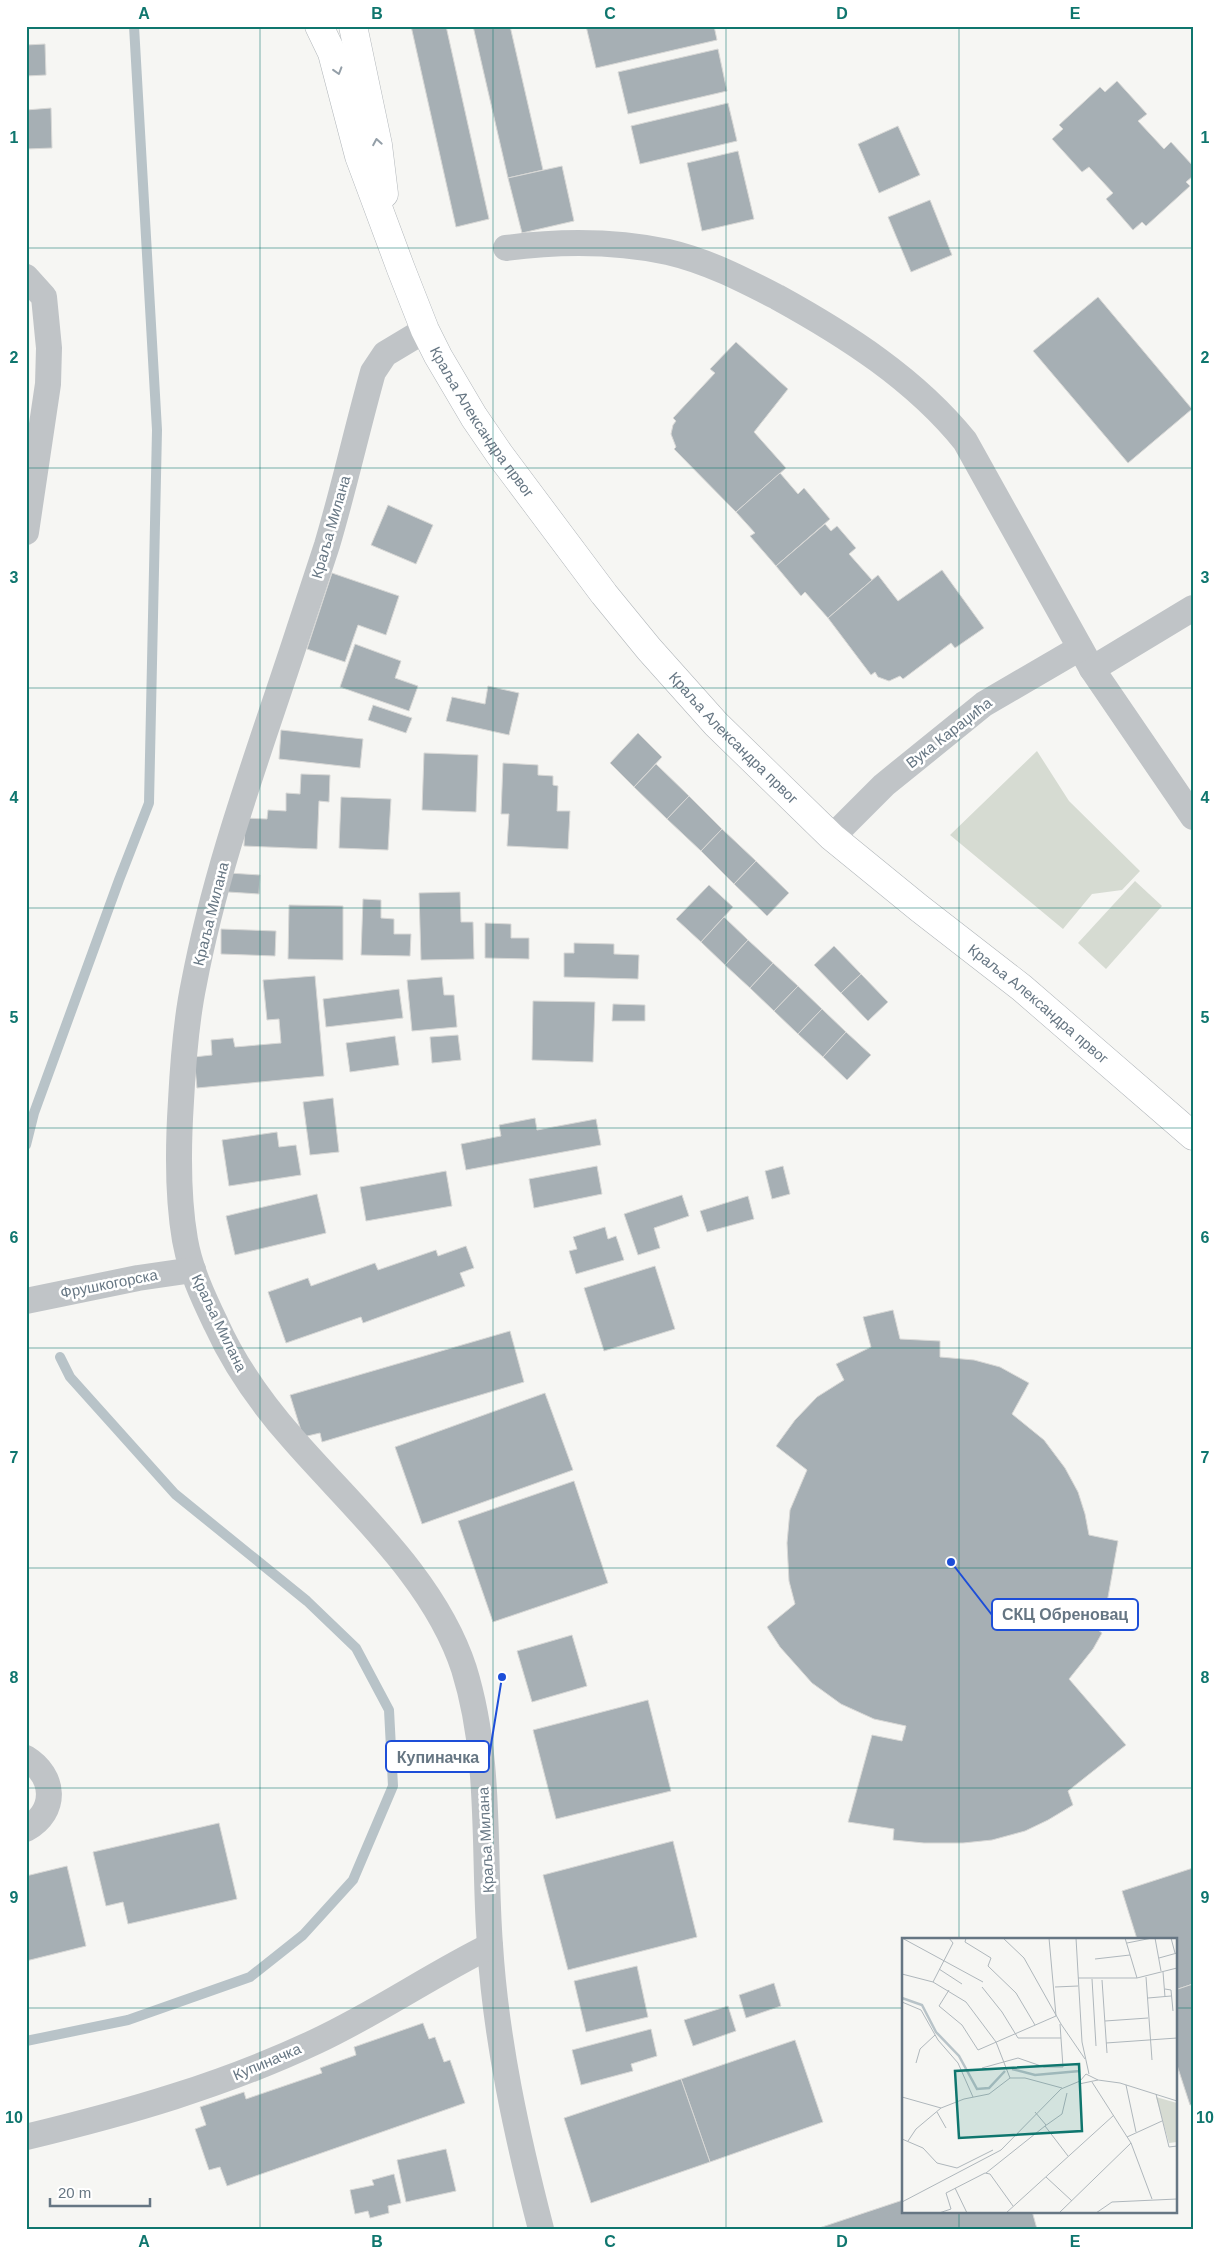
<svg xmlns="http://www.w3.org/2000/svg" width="1219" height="2255" font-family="Arial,sans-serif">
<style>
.green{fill:#d6dbd2}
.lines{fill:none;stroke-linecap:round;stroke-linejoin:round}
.stream{stroke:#b8c3c8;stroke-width:10}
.building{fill:#a6afb4;stroke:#d8d8d6}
.primary-casing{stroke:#b1b6ba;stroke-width:29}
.minor{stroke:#c0c4c7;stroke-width:26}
.primary{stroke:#fff;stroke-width:28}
.oneway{stroke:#949fa8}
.grid{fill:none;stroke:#0f766e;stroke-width:1;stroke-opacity:0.55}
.labels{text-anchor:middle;stroke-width:5;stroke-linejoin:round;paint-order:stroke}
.street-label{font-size:15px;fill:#667683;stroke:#fff}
.inset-river{fill:none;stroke:#b8c3c8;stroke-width:2.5}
.inset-road{fill:none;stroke:#afb7bc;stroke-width:1}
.view{fill:#0f766e;fill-opacity:0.15;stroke:#0f766e;stroke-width:2.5}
.inset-edge{fill:none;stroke:#667683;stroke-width:2.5}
.leader{fill:none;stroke:#1d4ed8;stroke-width:2}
.callout-dot{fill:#1d4ed8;stroke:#fff;stroke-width:2}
.callout{fill:#fff;stroke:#1d4ed8;stroke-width:2}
.callout-label{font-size:16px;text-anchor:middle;font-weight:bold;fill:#667683}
.neatline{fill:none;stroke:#0f766e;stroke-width:2}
.grid-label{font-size:16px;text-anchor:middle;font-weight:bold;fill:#0f766e}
</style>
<rect width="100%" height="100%" fill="#f6f6f3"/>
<g class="green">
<path d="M 1037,751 L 1069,801 L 1140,871 L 1122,890 L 1092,894 L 1063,929 L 950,835 Z"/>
<path d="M 1135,881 L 1162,906 L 1106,969 L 1078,943 Z"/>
</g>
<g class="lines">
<g class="stream">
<path d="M 26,1145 L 34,1113 L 119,880 L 149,803 L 157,430 L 134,26"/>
<path d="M 26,2041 L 128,2020 L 250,1977 L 303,1935 L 353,1880 L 393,1786 L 389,1710 L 356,1648 L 307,1601 L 175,1494 L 70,1377 L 60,1357"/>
</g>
</g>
<g class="building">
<path d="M 411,26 L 446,26 L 489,219 L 456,227 Z"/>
<path d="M 473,26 L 510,26 L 543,170 L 508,178 Z"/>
<path d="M 586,26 L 714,26 L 717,40 L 596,68 Z"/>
<path d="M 45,44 L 46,75 L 26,76 L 26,45 Z"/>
<path d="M 718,49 L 727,91 L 628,114 L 618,72 Z"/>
<path d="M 1117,81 L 1147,114 L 1138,121 L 1164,149 L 1171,142 L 1193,166 L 1193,176 L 1186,182 L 1190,186 L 1146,226 L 1142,222 L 1133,230 L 1106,199 L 1113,193 L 1089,167 L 1082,172 L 1052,139 L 1063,129 L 1059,125 L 1100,87 L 1105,92 Z"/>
<path d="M 728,103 L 737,141 L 640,164 L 631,126 Z"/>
<path d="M 51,108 L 52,148 L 26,149 L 26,110 Z"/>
<path d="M 898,126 L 920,175 L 879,193 L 858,144 Z"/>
<path d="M 738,151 L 754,219 L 702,231 L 687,163 Z"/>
<path d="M 562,166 L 574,221 L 522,233 L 508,178 Z"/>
<path d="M 930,200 L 952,255 L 911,272 L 888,217 Z"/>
<path d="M 1098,297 L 1192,409 L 1128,463 L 1033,351 Z"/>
<path d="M 736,342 L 788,389 L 754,432 L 786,468 L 736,512 L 674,449 L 676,447 L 671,434 L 673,425 L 676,421 L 673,418 L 715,373 L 710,369 Z"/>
<path d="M 780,473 L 798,494 L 804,488 L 830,519 L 776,566 L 750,536 L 755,533 L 736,512 Z"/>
<path d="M 388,505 L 433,525 L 416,564 L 371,545 Z"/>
<path d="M 825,524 L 831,531 L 837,526 L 856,548 L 849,554 L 872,580 L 828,618 L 805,592 L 801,596 L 776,566 Z"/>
<path d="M 942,570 L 984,628 L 955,648 L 951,643 L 903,679 L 900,676 L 889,681 L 878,677 L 875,672 L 871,675 L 828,618 L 878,575 L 898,601 Z"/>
<path d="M 332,573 L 399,596 L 386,635 L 358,625 L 345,662 L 307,649 Z"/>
<path d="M 355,644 L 401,661 L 395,678 L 418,686 L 409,711 L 340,687 Z"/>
<path d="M 488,686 L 519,693 L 509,735 L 446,721 L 452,697 L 485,704 Z"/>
<path d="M 373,705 L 412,718 L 406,733 L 368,720 Z"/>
<path d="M 281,730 L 363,739 L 360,768 L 279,759 Z"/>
<path d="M 638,733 L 662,757 L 634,787 L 610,763 Z"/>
<path d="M 424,753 L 478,755 L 476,812 L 422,810 Z"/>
<path d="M 503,763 L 538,765 L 538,775 L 553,776 L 553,785 L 558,786 L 557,811 L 570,811 L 568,849 L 507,846 L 509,814 L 501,814 Z"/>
<path d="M 656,764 L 689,796 L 667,819 L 634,787 Z"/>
<path d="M 301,774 L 330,775 L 329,802 L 319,801 L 317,849 L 244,846 L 245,818 L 267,819 L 268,810 L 286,811 L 286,793 L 300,794 Z"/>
<path d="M 689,796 L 722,829 L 701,851 L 667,819 Z"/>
<path d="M 341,797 L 391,799 L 388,850 L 339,848 Z"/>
<path d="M 722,829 L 756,861 L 734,884 L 701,851 Z"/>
<path d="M 756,861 L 789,893 L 767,916 L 734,884 Z"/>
<path d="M 229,873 L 260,875 L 259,894 L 228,892 Z"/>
<path d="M 709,885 L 733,907 L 701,942 L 676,919 Z"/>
<path d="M 460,892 L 461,922 L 473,922 L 474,959 L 421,960 L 419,893 Z"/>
<path d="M 363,899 L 381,900 L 381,918 L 394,919 L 394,934 L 411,934 L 410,956 L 361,955 Z"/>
<path d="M 289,905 L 343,906 L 343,960 L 288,959 Z"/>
<path d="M 724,917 L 748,940 L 725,965 L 701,942 Z"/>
<path d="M 485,923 L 511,924 L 511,938 L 529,938 L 529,959 L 485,958 Z"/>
<path d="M 221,929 L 276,931 L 275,956 L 221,954 Z"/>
<path d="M 748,940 L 773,963 L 750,988 L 725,965 Z"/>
<path d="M 574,943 L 614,944 L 614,954 L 639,955 L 638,979 L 564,977 L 564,953 L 574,953 Z"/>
<path d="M 834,946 L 861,974 L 841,993 L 814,965 Z"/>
<path d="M 773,963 L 798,986 L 774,1011 L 750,988 Z"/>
<path d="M 861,974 L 888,1002 L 868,1021 L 841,993 Z"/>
<path d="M 315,976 L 324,1076 L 197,1088 L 194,1057 L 212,1055 L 211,1040 L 233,1038 L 235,1047 L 281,1043 L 279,1019 L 267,1020 L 263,980 Z"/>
<path d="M 442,977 L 444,995 L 454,995 L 457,1027 L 412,1031 L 407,980 Z"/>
<path d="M 798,986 L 822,1009 L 798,1034 L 774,1011 Z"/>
<path d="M 399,989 L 403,1018 L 326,1027 L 323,999 Z"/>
<path d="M 533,1001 L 595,1002 L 593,1062 L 532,1060 Z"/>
<path d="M 613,1004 L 645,1005 L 645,1021 L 612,1021 Z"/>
<path d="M 822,1009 L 846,1032 L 823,1057 L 798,1034 Z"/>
<path d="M 846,1032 L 871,1055 L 847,1080 L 823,1057 Z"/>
<path d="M 458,1035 L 461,1060 L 432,1063 L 430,1037 Z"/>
<path d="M 395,1036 L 399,1065 L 350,1072 L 346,1043 Z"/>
<path d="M 333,1098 L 339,1152 L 310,1155 L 303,1102 Z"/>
<path d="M 535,1118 L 537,1130 L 596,1119 L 601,1145 L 466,1170 L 461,1144 L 501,1136 L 499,1125 Z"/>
<path d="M 277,1132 L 279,1147 L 296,1145 L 301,1175 L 229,1186 L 222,1140 Z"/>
<path d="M 597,1166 L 602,1194 L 534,1208 L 529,1179 Z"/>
<path d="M 783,1166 L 790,1194 L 772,1199 L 765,1171 Z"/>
<path d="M 446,1171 L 452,1206 L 366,1221 L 360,1187 Z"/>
<path d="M 317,1194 L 326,1233 L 235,1255 L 226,1216 Z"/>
<path d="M 682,1195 L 689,1216 L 654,1228 L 660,1248 L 638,1255 L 624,1214 Z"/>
<path d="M 748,1196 L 754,1219 L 707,1232 L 700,1211 Z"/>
<path d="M 605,1227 L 608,1239 L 616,1236 L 624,1260 L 576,1274 L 569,1251 L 577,1249 L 573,1237 Z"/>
<path d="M 466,1246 L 474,1268 L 460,1273 L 465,1286 L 363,1323 L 361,1317 L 286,1343 L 268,1292 L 308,1278 L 311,1286 L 375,1263 L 378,1270 L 436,1250 L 438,1256 Z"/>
<path d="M 655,1266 L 675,1329 L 604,1351 L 584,1288 Z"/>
<path d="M 893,1310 L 900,1339 L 940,1341 L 940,1357 L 974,1360 L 1000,1367 L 1029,1383 L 1012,1414 L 1044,1440 L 1065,1468 L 1078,1492 L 1085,1514 L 1089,1535 L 1118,1541 L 1108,1597 L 1098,1630 L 1102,1633 L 1093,1649 L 1069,1679 L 1126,1745 L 1068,1791 L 1073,1805 L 1048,1820 L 1025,1831 L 992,1840 L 963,1843 L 924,1843 L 893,1840 L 894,1829 L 848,1822 L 872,1735 L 902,1741 L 906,1726 L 874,1719 L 841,1704 L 812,1683 L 780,1647 L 767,1627 L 795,1604 L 789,1581 L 787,1543 L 790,1510 L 807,1470 L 776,1446 L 795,1420 L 817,1397 L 844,1380 L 836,1364 L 871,1347 L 863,1317 Z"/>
<path d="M 510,1331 L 524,1382 L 322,1442 L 320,1433 L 303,1437 L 290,1395 Z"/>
<path d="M 545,1393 L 573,1470 L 422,1524 L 395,1447 Z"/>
<path d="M 574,1481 L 608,1583 L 493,1622 L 458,1521 Z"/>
<path d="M 572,1635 L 587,1686 L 532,1702 L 517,1651 Z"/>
<path d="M 648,1700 L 671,1791 L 556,1819 L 533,1730 Z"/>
<path d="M 219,1823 L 237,1899 L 128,1924 L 123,1902 L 106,1906 L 93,1852 Z"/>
<path d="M 673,1841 L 697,1937 L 568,1970 L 543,1875 Z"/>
<path d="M 67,1866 L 86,1946 L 26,1961 L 26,1876 Z"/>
<path d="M 1193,1868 L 1193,1984 L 1175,1990 L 1175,1939 L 1137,1939 L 1122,1891 Z"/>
<path d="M 637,1966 L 648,2017 L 586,2032 L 574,1981 Z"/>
<path d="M 774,1983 L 781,2006 L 746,2018 L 739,1995 Z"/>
<path d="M 1193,1984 L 1193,2105 L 1190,2105 L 1175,2059 L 1175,1990 Z"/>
<path d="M 728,2006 L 736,2031 L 693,2046 L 684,2020 Z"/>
<path d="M 423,2023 L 429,2039 L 435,2037 L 444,2062 L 450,2060 L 465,2103 L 227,2186 L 220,2167 L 209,2170 L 195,2129 L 206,2125 L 200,2107 L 244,2092 L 246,2099 L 322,2073 L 320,2068 L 356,2055 L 354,2047 Z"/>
<path d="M 651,2029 L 657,2056 L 631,2064 L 633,2071 L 581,2085 L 572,2050 Z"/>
<path d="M 795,2040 L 823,2122 L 710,2162 L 681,2079 Z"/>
<path d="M 681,2079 L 710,2162 L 591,2203 L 564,2118 Z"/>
<path d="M 446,2149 L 456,2191 L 406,2202 L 397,2160 Z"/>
<path d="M 394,2174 L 401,2203 L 388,2206 L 389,2213 L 370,2218 L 368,2211 L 355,2214 L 350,2190 L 374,2185 L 372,2180 Z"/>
<path d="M 903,2200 L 903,2211 L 1032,2211 L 1037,2229 L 816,2229 Z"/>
</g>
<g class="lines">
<g class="primary-casing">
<g id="primary">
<path id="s1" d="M 319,26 L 332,53 L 359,156 L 401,269 L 425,330 L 438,356 L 474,417 L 500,455 L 604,594 L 649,649 L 716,724 L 832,837 L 919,908 L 1022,988 L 1193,1136"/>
<path d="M 353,26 L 378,145 L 384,194"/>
</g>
</g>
<g class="minor">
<path d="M 506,248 C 559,241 616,241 668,252 C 707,261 742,279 777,297 C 846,335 915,379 965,441 L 1092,669"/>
<path d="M 26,277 L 44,297 L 49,348 L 48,384 L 26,532"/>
<path d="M 425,330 L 385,354 L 373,372 C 357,429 344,488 327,545 C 318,573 308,602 299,630 C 261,747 217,862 194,983 C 186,1021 183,1062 181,1101 C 178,1147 177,1194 185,1240 C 190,1269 203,1297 216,1324 C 235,1366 262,1404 293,1439 C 353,1508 435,1579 464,1669 C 492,1759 483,1853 490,1945 C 496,2041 517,2136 541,2229"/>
<path d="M 1193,608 L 1092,669 L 1193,817"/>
<path d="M 832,837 L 884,785 L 984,704 L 1080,648"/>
<path d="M 26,1301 L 138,1278 L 193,1270"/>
<path d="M 26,1758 C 55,1776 58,1811 26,1829"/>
<path d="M 26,2137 C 126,2113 224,2085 317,2041 C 377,2013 431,1975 490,1946"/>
</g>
<use href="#primary" class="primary"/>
</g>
<defs><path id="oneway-chevron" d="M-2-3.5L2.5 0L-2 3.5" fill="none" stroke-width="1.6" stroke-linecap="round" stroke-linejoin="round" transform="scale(1.25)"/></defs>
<g class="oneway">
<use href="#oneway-chevron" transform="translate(338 71) rotate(73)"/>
<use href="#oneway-chevron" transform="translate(377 142) rotate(-100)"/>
</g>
<path class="grid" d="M 260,26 L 260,2229M 493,26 L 493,2229M 726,26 L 726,2229M 959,26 L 959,1939M 26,248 L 1193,248M 26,468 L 1193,468M 26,688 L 1193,688M 26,908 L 1193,908M 26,1128 L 1193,1128M 26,1348 L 1193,1348M 26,1568 L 1193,1568M 26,1788 L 1193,1788M 26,2008 L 903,2008M 1175,2008 L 1193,2008M 959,2211 L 959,2229"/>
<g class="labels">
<g class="street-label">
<text dy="5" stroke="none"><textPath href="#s1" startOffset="431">Краља Александра првог</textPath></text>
<text transform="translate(331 527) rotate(-74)" y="5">Краља Милана</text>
<text transform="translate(949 733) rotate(-38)" y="5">Вука Караџића</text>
<text dy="5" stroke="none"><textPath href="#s1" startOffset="836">Краља Александра првог</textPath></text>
<text transform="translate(211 914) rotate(-76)" y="5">Краља Милана</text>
<text dy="5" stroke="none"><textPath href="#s1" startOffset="1241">Краља Александра првог</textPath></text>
<text transform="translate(109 1284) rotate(-11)" y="5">Фрушкогорска</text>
<text transform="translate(219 1323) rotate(64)" y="5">Краља Милана</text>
<text transform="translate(486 1840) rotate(-93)" y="5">Краља Милана</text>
<text transform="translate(267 2062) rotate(-23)" y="5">Купиначка</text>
</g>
</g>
<g transform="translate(902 1938)">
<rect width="275" height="275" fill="#f6f6f3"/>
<path d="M 254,159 L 275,165 L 275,204 L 267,205 Z" fill="#d6dbd2"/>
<path class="inset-river" d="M 0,60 L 20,67 L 34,94 L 57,118 L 75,151 L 87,150 L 103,133M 110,131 L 133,137 L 178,133"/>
<path class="inset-road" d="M 0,0 L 81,44M 64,0 L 63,4 L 89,20 L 86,28 L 114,55 L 133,87M 101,0 L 122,20 L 159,86 L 183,121M 174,0 L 180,104 L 187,136M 223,0 L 235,40M 253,0 L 259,33M 269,0 L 273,15M 225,5 L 250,0M 257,20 L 275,15M 193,21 L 228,17M 37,31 L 60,46M 261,34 L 263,59M 0,36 L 31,44 L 64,64 L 94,104 L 108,140M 244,39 L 250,122M 176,40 L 235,40 L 275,30M 190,41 L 194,108M 200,42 L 205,115M 31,44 L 51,5 L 47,0M 80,49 L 100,74 L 116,100 L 159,100M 153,49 L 176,48M 263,51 L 269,52 L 271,73M 47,52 L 37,68 L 60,87 L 76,112 L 154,78 L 147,0M 246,60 L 269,58M 0,64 L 19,72 L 36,102 L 56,125 L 71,159M 203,83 L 246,80M 204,105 L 275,100M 14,125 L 18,111 L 33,97M 80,130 L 116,120 L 142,129 L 161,129 L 158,86M 190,144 L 229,205 L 250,261M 177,146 L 196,142 L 218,145 L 275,163M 224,147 L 234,194M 254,156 L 267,209 L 275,208M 0,159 L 39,170M 35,174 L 44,190M 133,174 L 144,187M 143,188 L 160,176 L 165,155M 225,199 L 260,183M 0,201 L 21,210 L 35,225 L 55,230 L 91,212M 6,203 L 14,191 L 39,170 L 62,161 L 87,156 L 108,140 L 123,140 L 160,150M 84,235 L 143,188 L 166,218M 144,239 L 170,263M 53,250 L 65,275M 0,264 L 99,212 L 159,151 L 178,143 L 184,136 L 196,142M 37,275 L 49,271 L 44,255 L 83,235 L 88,236 L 111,268M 104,275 L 212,177M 157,275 L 229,205M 194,275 L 210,264 L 275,261"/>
<path class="view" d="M 177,126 L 180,193 L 57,200 L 53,133 Z"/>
<rect width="275" height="275" class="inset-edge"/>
</g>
<path class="leader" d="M951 1562L992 1615M502 1677L489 1757"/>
<g class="callout-dot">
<circle cx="951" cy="1562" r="5"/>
<circle cx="502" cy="1677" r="5"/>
</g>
<g class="callout">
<rect x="992" y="1599" width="146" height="31" rx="5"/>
<rect x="386" y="1741" width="103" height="31" rx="5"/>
</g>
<g class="callout-label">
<text x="1065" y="1620">СКЦ Обреновац</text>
<text x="438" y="1763">Купиначка</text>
</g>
<rect width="1219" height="2255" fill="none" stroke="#ffffff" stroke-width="55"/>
<path d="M50 2198v8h100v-8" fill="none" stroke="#667683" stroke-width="2.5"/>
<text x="58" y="2198" font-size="15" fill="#667683" stroke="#ffffff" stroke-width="4" paint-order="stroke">20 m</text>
<rect x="28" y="28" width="1164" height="2200" class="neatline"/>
<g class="grid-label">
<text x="144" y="19">A</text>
<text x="377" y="19">B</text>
<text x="610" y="19">C</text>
<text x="842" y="19">D</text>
<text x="1075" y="19">E</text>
<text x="14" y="143">1</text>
<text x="1205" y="143">1</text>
<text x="14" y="363">2</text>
<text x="1205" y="363">2</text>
<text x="14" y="583">3</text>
<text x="1205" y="583">3</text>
<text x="14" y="803">4</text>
<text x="1205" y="803">4</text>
<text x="14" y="1023">5</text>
<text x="1205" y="1023">5</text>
<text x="14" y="1243">6</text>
<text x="1205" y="1243">6</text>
<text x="14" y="1463">7</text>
<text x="1205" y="1463">7</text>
<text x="14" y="1683">8</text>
<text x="1205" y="1683">8</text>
<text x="14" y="1903">9</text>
<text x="1205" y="1903">9</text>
<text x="14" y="2123">10</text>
<text x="1205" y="2123">10</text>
<text x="144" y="2247">A</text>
<text x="377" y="2247">B</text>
<text x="610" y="2247">C</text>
<text x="842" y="2247">D</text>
<text x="1075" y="2247">E</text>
</g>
</svg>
